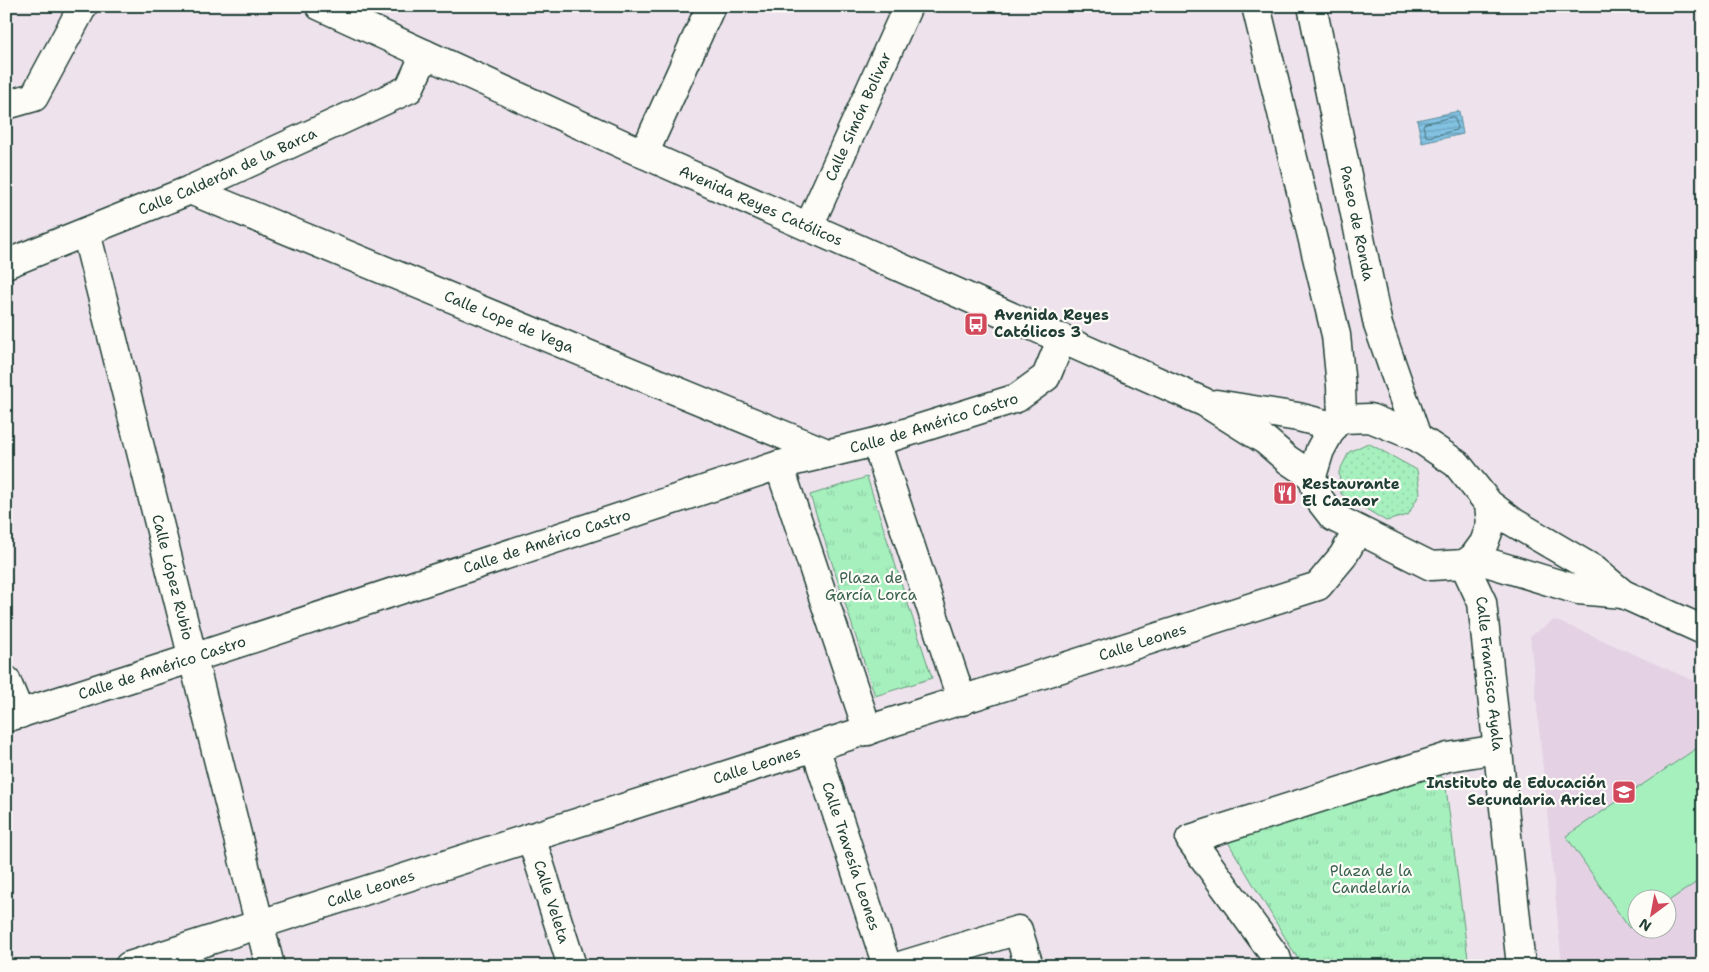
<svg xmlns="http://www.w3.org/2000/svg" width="1709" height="972" font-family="'Shantell Sans',sans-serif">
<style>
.built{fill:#e4d2e4;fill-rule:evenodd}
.grass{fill:url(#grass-tufts);stroke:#629679}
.garden{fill:url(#garden-dots);stroke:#629679}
.pitch{fill:#a6f0be;stroke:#629679}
.water{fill:url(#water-rules);stroke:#5b8d9d}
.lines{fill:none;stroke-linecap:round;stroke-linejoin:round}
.shore{stroke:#47727a;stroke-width:1}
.minor-casing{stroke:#1f3d34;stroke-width:31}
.tertiary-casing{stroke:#1f3d34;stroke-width:31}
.minor{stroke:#fdfcf7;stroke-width:28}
.tertiary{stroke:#fdfcf7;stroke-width:28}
.labels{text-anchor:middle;stroke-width:4.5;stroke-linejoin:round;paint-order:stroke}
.street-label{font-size:15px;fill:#1f3d34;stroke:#fdfcf7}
.poi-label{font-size:15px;font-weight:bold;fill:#1f3d34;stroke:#fdfcf7;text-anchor:start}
.park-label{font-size:15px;fill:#3a6150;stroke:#fdfcf7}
</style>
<defs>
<pattern id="grass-tufts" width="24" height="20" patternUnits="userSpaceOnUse" patternTransform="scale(1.25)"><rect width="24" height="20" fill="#a6f0be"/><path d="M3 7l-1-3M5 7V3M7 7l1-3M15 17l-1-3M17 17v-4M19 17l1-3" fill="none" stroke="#8ecfa4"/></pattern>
<pattern id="garden-dots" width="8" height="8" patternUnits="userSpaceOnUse" patternTransform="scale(1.25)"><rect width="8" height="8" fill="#a6f0be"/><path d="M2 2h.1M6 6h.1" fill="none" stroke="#8ecfa4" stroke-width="1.8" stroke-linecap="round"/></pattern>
<pattern id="water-rules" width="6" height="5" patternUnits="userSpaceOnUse" patternTransform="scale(1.25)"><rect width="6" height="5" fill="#83c2e3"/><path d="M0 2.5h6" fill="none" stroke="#6b9fb9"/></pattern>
</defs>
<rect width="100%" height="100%" fill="#eee3ec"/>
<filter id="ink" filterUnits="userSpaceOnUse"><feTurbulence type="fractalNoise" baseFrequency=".02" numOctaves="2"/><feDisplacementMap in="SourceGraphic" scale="10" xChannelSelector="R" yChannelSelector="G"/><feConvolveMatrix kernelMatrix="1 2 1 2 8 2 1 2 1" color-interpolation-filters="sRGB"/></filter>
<g filter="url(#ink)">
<path class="built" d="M 1554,620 L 1580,630 L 1703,685 L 1703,966 L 1562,966 L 1530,636 ZM 1636,900 L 1666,900 L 1666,930 L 1636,930 Z"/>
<g class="grass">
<path d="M 867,477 L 932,678 L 875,696 L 810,495 Z"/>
<path d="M 1430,769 L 1445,780 L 1469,966 L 1302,966 L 1225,837 Z"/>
</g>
<path class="garden" d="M 1368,443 L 1417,470 L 1420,493 L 1408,515 L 1386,521 L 1341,494 L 1339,472 L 1349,452 Z"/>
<path class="pitch" d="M 1703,744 L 1703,878 L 1667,902 L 1666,900 L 1636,900 L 1636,923 L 1629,928 L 1566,836 Z"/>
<path class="water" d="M 1459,111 L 1463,134 L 1422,143 L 1417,120 Z"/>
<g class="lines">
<path class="shore" d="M 1453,117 C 1456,119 1458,127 1456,130 L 1429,137 L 1426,136 L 1423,126 L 1424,124 Z"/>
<g class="minor-casing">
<g id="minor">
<path d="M 6,105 L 34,97 L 83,6"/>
<path d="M 644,154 L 711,6"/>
<path id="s1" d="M 190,190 L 827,453"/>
<path id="s2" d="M 809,226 L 908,6"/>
<path id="s3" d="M 86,232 L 270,966"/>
<path d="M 876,442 L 962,701"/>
<path d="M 779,465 L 868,731"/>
<path id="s4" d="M 1464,564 L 1482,602 L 1521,966"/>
<path d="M 6,680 L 20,714"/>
<path id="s5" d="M 6,718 L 193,658 L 779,465 L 876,442 L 1017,398 L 1046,377 L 1062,338"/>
<path id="s6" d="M 815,747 L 887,966"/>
<path id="s7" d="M 531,837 L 572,966"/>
<path d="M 900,966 L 1018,930 L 1029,966"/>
<path d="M 1279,966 L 1276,957 L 1190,839 L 1448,757 L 1498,749"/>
</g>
</g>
<g class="tertiary-casing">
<g id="tertiary">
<path id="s8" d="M 320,6 L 644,154 L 1204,402 L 1266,441 L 1288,460 L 1312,476"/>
<path d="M 1256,6 L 1336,335 L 1341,386 L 1342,419"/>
<path id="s9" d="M 1312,6 L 1378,325 L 1417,437"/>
<path id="s10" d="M 6,264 L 190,190 L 409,89 L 425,54"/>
<path d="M 1216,404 L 1298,417 L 1333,426"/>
<path d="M 1489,504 L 1491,524 L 1484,543 L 1473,558 L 1464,564 L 1431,566 L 1333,517 L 1319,499 L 1312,476 L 1320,450 L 1333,426 L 1342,419 L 1370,418 L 1417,437 L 1457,464 L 1489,504 L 1513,522 L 1593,569 L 1623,594 L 1703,630"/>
<path d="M 1473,558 L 1578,590 L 1623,594"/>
<path id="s11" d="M 129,966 L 1318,586 L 1343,556 L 1358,530"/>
</g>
</g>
<use href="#minor" class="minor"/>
<use href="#tertiary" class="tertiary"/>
</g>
</g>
<defs>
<g id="bus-square" transform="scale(1.25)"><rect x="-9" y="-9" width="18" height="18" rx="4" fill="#d1495b" stroke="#fdfcf7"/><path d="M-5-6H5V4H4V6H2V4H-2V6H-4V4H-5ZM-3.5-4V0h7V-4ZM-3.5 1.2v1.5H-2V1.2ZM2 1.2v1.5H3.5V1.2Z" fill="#fff"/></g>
<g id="restaurant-square" transform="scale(1.25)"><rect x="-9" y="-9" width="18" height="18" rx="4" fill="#d1495b" stroke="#fdfcf7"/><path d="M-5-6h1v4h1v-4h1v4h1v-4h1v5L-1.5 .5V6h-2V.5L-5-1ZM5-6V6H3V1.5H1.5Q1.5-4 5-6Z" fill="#fff"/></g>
<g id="school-square" transform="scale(1.25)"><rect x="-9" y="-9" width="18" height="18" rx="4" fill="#d1495b" stroke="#fdfcf7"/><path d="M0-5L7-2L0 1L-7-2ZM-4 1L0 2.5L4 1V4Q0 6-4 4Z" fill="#fff"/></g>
</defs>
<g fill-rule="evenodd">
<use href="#bus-square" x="976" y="324"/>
<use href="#restaurant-square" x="1285" y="493"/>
<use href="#school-square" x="1624" y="792"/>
</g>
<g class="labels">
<g class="street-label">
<text dy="5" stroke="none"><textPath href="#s2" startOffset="120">Calle Simón Bolivar</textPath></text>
<text dy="5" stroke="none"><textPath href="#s10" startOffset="240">Calle Calderón de la Barca</textPath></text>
<text dy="5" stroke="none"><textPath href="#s8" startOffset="484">Avenida Reyes Católicos</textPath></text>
<text dy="5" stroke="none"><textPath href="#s9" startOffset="222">Paseo de Ronda</textPath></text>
<text dy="5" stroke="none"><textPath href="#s1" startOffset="345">Calle Lope de Vega</textPath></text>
<text dy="5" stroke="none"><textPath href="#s5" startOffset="974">Calle de Américo Castro</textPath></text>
<text dy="5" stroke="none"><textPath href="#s5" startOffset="569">Calle de Américo Castro</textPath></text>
<text dy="5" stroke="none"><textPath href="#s3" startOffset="356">Calle López Rubio</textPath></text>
<text dy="5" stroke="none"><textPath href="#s11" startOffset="1064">Calle Leones</textPath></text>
<text dy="5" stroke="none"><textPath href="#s5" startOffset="164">Calle de Américo Castro</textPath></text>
<text dy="5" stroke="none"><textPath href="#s4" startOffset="114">Calle Francisco Ayala</textPath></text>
<text dy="5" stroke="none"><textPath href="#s11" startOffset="659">Calle Leones</textPath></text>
<text dy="5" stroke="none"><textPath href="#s6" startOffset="115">Calle Travesía Leones</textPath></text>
<text dy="5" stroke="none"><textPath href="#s11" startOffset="254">Calle Leones</textPath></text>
<text dy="5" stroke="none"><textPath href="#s7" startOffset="68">Calle Veleta</textPath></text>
</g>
<g class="poi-label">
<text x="994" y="320">Avenida Reyes<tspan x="994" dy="17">Católicos 3</tspan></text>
<text x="1302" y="489">Restaurante<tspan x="1302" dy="17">El Cazaor</tspan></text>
<text x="1606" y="788" text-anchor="end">Instituto de Educación<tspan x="1606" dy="17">Secundaria Aricel</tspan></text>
</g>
<g class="park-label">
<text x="871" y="583">Plaza de<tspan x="871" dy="17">García Lorca</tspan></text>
<text x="1371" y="876">Plaza de la<tspan x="1371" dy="17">Candelaría</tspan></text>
</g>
</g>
<rect width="1709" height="972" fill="none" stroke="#fdfcf7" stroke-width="25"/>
<rect x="12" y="12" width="1684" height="947" fill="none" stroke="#1f3d34" stroke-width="2" filter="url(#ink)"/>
<g transform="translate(1652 914) rotate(212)"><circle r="24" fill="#fdfcf7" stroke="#a4b0a9"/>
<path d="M0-4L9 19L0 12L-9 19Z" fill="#d1495b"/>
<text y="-8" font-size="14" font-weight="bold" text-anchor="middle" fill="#1f3d34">N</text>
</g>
</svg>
